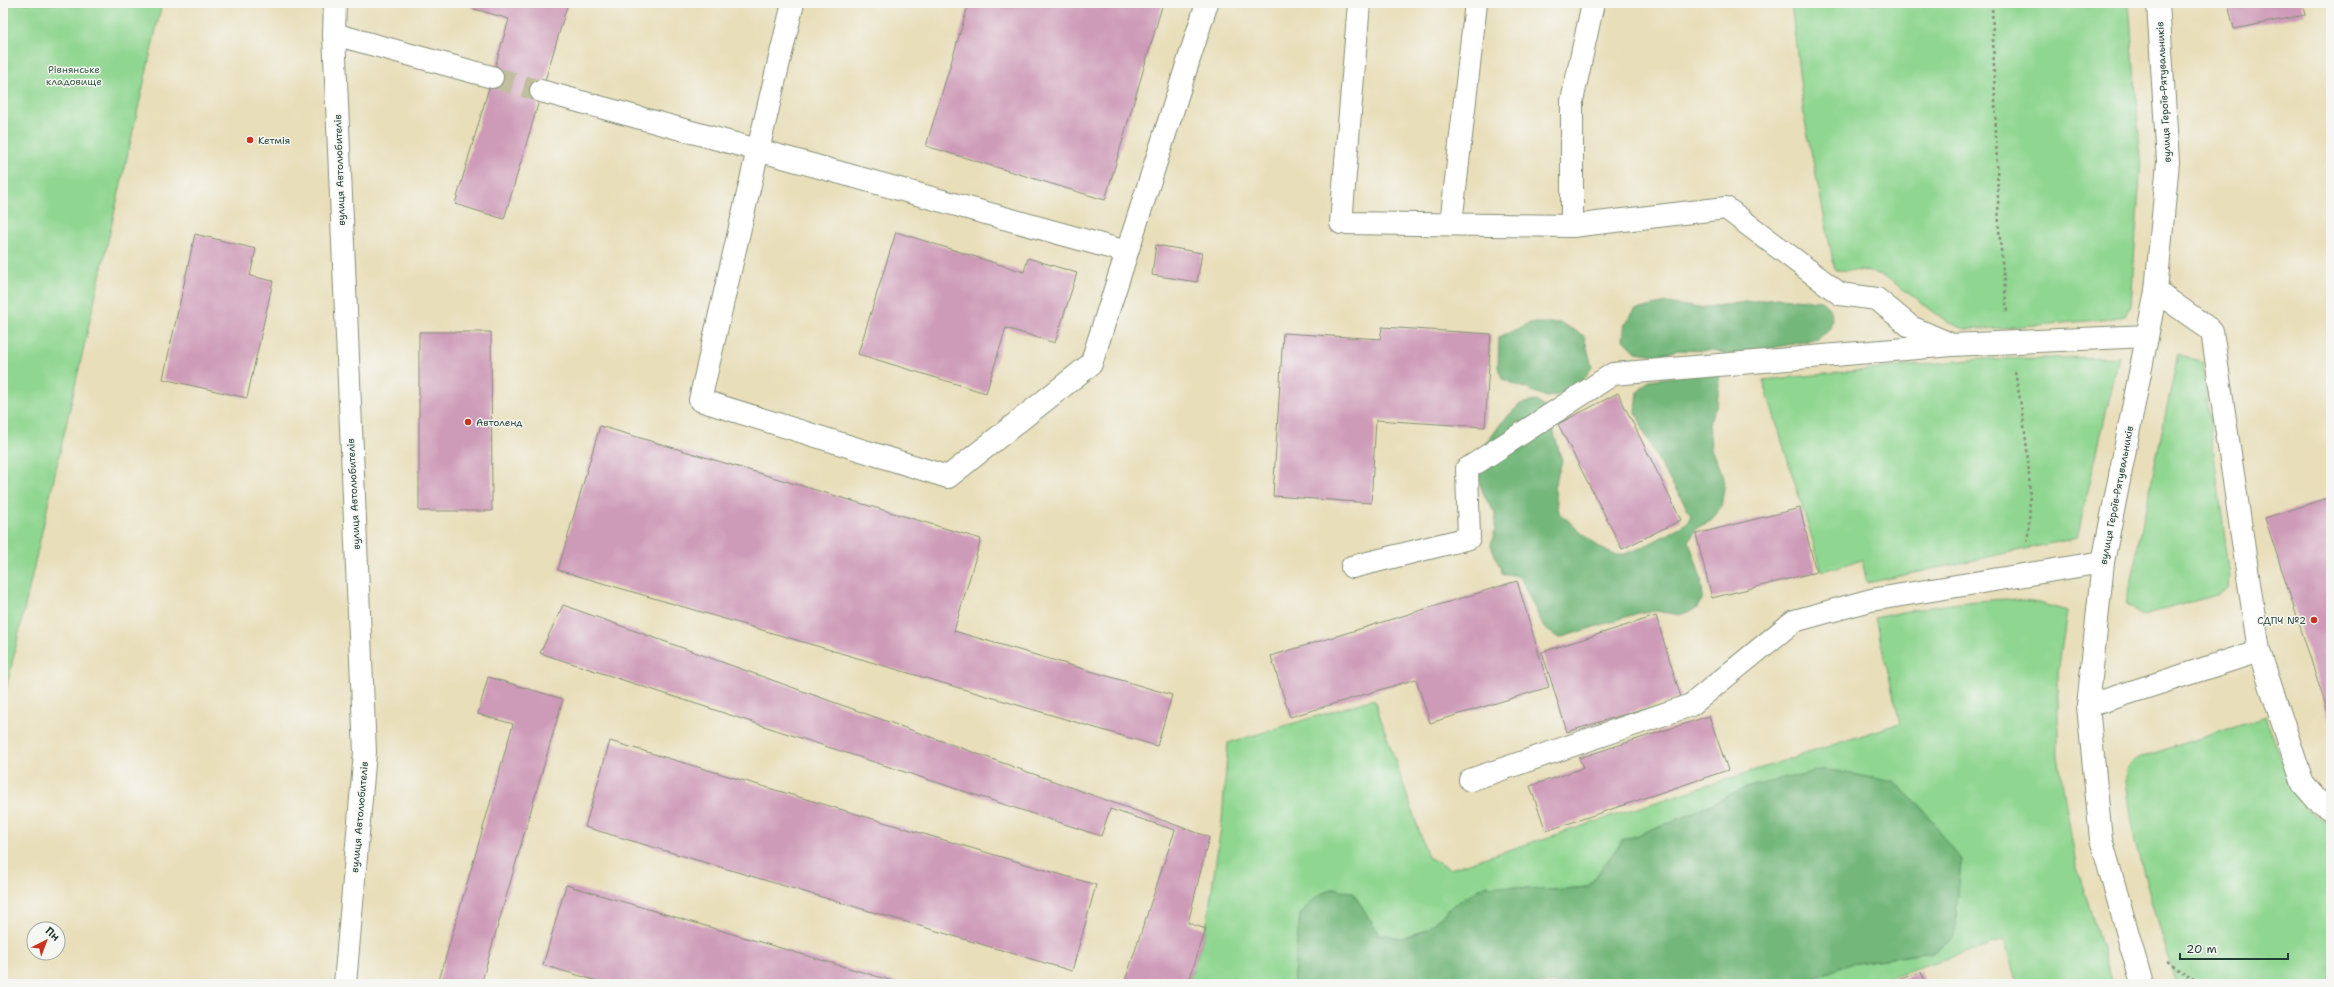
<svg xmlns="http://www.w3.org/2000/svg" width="2334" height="987" font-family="'Shantell Sans',sans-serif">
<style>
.green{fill:#8fd690;stroke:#578a62}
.forest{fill:#73b77a;stroke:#497a57}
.building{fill:#cd9ab7}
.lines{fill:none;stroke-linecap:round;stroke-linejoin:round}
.minor-tunnel{stroke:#c0be9e;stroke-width:22;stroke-dasharray:22 11;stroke-linecap:butt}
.minor-casing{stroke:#848e76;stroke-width:24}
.path{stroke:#848e76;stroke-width:2.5;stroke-dasharray:3 3;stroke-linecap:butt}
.minor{stroke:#fff;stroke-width:22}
.poi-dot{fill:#c8321e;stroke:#f6f6f2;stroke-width:1.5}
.labels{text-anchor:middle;stroke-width:3;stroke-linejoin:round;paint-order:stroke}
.park-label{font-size:10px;fill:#355c46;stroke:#f6f6f2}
.street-label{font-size:10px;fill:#1f3d34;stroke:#f6f6f2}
.poi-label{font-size:10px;fill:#1f3d34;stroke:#f6f6f2;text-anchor:start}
</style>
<rect width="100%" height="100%" fill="#f6f6f2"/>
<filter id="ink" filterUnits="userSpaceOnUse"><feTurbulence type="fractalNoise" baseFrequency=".025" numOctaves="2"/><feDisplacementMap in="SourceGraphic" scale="8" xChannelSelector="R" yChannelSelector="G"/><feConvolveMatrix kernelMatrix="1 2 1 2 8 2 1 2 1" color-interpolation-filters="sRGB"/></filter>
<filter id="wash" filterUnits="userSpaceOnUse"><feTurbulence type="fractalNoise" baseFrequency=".012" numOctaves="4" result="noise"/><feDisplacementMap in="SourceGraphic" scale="16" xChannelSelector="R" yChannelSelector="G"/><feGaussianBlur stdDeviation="0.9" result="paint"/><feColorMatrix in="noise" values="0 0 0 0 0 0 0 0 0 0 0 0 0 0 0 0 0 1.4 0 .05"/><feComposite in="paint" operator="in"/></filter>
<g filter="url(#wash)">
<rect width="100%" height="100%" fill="#e8deb9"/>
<g class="green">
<path d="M 3,3 L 162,3 L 3,703 Z"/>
<path d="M 1791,3 L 2129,3 L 2141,160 L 2131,304 L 2125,316 L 2113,319 L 1985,329 L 1965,329 L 1949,323 L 1885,276 L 1868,271 L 1835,270 L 1804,116 Z"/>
<path d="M 2178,354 L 2202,362 L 2230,578 L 2227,588 L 2220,594 L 2144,615 L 2126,604 Z"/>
<path d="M 2119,357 L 2077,538 L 1867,583 L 1862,560 L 1822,571 L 1763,380 L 1981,359 Z"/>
<path d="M 2006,599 L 2039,603 L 2067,611 L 2058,673 L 2058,756 L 2076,865 L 2113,984 L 2017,984 L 2004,940 L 1868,984 L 1800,984 L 1849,964 L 1933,952 L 1954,937 L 1961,860 L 1748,787 L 1688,815 L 1622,841 L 1588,887 L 1551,890 L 1514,887 L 1452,906 L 1426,930 L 1401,938 L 1379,934 L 1353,893 L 1300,914 L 1293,984 L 1188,984 L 1206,929 L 1222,820 L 1228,743 L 1374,699 L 1428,857 L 1450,869 L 1900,723 L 1875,618 C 1919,608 1961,601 2006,599 Z"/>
<path d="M 2265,717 L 2299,805 L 2331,824 L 2331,984 L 2176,984 L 2135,843 L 2126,781 C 2125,769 2131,761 2142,757 Z"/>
</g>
<g class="forest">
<path d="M 1777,298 L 1821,301 L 1830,309 L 1832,321 L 1829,330 L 1818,339 L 1736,355 L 1711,351 L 1678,350 L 1658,355 L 1636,352 L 1623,339 L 1625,323 L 1635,310 L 1667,303 L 1699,308 Z"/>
<path d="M 1530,323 L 1561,323 L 1584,336 L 1592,367 L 1574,392 L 1547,397 L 1502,379 L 1498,367 L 1499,337 Z"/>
<path d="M 1717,371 L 1719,384 L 1717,404 L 1709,423 L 1711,449 L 1725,482 L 1721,507 L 1711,521 L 1698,527 L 1689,541 L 1701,579 L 1703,598 L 1696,609 L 1679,615 L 1657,611 L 1642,612 L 1559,638 L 1544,628 L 1522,581 L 1516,575 L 1503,575 L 1491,545 L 1495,529 L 1495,513 L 1484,496 L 1479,480 L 1481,451 L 1502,422 L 1520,404 L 1536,401 L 1547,409 L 1562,461 L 1554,487 L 1559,512 C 1573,525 1597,550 1616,555 C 1627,558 1677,529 1688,522 L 1691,514 L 1661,466 L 1646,436 L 1636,412 L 1638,392 L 1649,380 Z"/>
<path d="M 1825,769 L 1894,782 L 1921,807 L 1961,860 L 1954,937 L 1933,952 L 1849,964 L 1800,984 L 1293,984 L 1300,914 L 1318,895 L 1335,888 L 1353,893 L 1379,934 L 1401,938 L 1426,930 L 1452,906 L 1486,885 L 1551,890 L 1588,887 L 1622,841 L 1688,815 L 1748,787 Z"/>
</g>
<g id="blocks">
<g class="building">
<path d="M 473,3 L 568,3 L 504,219 L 455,204 L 509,19 L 471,8 Z"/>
<path d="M 969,3 L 1163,3 L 1105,200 L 926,146 Z"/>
<path d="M 2228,3 L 2302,3 L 2305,15 L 2234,29 Z"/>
<path d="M 896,232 L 1024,272 L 1028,258 L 1077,273 L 1055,343 L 1006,328 L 986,393 L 858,354 Z"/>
<path d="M 195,234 L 256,249 L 250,276 L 273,281 L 247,398 L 163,379 Z"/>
<path d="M 1156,245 L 1202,253 L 1197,282 L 1152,275 Z"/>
<path d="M 1382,327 L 1491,334 L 1485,427 L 1376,420 L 1371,503 L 1273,496 L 1283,333 L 1380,339 Z"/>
<path d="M 419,332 L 491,332 L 492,511 L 419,511 Z"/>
<path d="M 1618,393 L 1681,520 L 1622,549 L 1558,424 Z"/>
<path d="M 600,426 L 981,539 L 954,631 L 1172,695 L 1157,746 L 558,570 Z"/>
<path d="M 2331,497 L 2331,722 L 2265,518 Z"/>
<path d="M 1800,508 L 1816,572 L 1712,598 L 1696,534 Z"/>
<path d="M 1517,581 L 1549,687 L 1430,723 L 1416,679 L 1290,717 L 1271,656 Z"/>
<path d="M 563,605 L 1209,837 L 1188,923 L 1206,929 L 1188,984 L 1124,984 L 1175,830 L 1110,809 L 1101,836 L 540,653 Z"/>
<path d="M 1656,616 L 1681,697 L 1567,732 L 1542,652 Z"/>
<path d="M 488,677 L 563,699 L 481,984 L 438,984 L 513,724 L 478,714 Z"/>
<path d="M 1709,716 L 1728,770 L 1546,831 L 1530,786 L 1583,768 L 1579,758 Z"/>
<path d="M 610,741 L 1096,885 L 1072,971 L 585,827 Z"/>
<path d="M 566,885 L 903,984 L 608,984 L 543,965 Z"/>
<path d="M 1921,972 L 1926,984 L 1886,984 Z"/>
</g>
</g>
</g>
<g filter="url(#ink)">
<use href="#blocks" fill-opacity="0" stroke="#848e76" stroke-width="1"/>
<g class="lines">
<path class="minor-tunnel" d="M 492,77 L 541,91"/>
<g class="minor-casing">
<g id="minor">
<path d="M 335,3 L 334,34 L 365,752 L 345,984"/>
<path d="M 1359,3 L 1341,223 L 1572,226"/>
<path d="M 1593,3 L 1572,101 L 1572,226 L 1726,208 L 1840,294 L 1877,299 L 1911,327 L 1948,343"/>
<path d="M 334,34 L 492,77"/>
<path d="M 541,91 L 758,150 L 793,3"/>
<path d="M 1451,224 L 1476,3"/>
<path d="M 1127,252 L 1091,364 L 948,477 L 700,400 L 758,150 L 1127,252 L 1207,3"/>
<path d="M 1352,567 L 1469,538 L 1467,469 L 1613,374 L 1952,345 L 2147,336"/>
<path d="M 2259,651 L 2303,784 L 2317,800 L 2331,810"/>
<path d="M 2088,706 L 2259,651 L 2212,331 L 2156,291"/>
<path d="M 1470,780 L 1691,705 L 1794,621 L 1871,600 L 2103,562"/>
<path d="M 2142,984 L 2101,839 L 2088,706 L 2103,562 L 2156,291 L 2168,162 L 2158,3"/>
</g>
</g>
<g class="path">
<path d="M 1992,3 L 1999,229 L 2007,312"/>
<path d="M 2015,372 C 2026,429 2034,487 2027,544"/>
<path d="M 2167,961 L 2201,984"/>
</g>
<use href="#minor" class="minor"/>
</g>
</g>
<g class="poi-dot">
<circle cx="250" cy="140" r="4"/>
<circle cx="468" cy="422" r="4"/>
<circle cx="2314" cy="620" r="4"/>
</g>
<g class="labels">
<g class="park-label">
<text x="74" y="73">Рівнянське<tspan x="74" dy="12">кладовище</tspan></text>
</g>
<g class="street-label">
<text transform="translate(2163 92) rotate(-93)" y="4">вулиця Героїв-Рятувальників</text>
<text transform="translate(339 170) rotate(-92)" y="4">вулиця Автолюбителів</text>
<text transform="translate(353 494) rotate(-93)" y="4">вулиця Автолюбителів</text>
<text transform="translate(2116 495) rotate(-79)" y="4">вулиця Героїв-Рятувальників</text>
<text transform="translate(359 817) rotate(-85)" y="4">вулиця Автолюбителів</text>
</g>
<g class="poi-label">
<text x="258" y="144">Кетмія</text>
<text x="476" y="426">Автоленд</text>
<text x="2306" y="624" text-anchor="end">СДПЧ №2</text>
</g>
</g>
<rect width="2334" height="987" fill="none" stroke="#f6f6f2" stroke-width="16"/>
<g transform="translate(46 941) rotate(42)"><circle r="19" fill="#f6f6f2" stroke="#a0aca6"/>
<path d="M0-3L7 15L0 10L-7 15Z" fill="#c8321e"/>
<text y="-6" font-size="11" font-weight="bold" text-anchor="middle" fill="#1f3d34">Пн</text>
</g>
<path d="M2180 953v6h108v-6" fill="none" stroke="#1f3d34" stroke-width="2"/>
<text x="2186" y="953" font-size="12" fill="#1f3d34" stroke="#f6f6f2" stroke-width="3" paint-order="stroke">20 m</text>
</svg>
